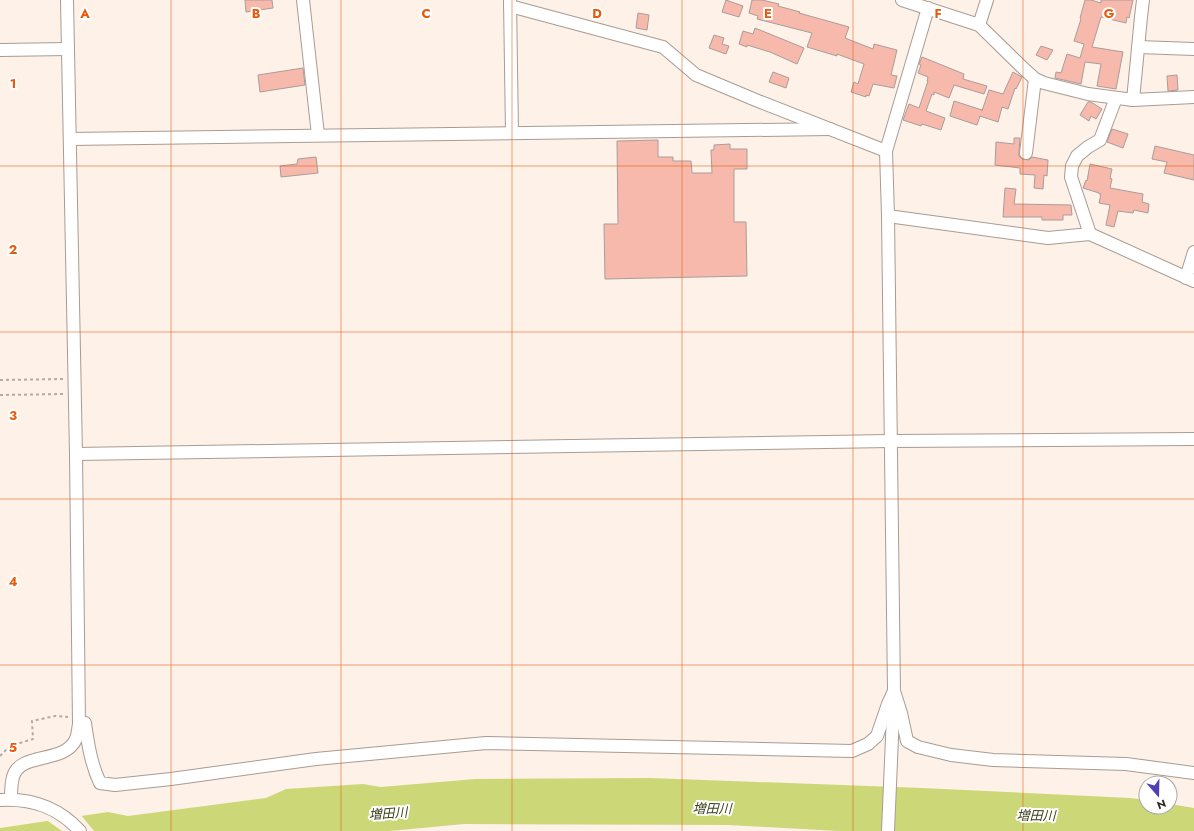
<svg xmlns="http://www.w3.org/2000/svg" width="1194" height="831" font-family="Jost,'Noto Sans JP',sans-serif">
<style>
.water{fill:#ccd878}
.pier{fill:#fdf1e8}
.building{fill:#f6b9ac;stroke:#ab9c99}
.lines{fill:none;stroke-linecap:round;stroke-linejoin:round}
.minor-casing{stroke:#a79c94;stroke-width:14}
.path{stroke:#b3aaa3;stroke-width:2;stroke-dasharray:3 3;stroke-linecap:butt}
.minor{stroke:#fff;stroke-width:12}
.grid{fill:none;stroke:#e8590c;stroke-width:1;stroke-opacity:0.55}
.labels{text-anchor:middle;stroke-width:4;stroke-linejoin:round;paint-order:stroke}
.water-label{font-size:13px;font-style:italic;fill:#3d421a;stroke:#fff}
.grid-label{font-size:13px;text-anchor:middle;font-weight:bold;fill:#e8590c;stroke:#fff;stroke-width:4;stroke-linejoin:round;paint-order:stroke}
</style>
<rect width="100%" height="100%" fill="#fdf1e8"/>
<path class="water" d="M 650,778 L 922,788 L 1130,798 L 1146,800 L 1146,807 L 1170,807 L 1170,804 L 1194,808 L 1194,831 L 838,831 L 729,825 L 464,824 L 390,831 L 0,831 L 0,828 L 108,812 L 128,816 L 266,798 L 286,789 L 363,784 L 381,787 L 475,779 Z"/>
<path class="pier" d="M 80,814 L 94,831 L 62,831 L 45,819 Z"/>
<g class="building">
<path d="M 245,0 L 272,0 L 273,8 L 246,12 Z"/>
<path d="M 726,0 L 743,6 L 739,17 L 722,12 Z"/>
<path d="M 752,0 L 762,0 L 779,4 L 778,6 L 800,12 L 799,13 L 849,27 L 845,38 L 873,49 L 874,44 L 897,50 L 891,75 L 897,76 L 894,88 L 873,84 L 869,96 L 866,95 L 866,97 L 851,92 L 854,82 L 858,84 L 864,64 L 837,54 L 837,56 L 807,47 L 812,33 L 757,19 L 758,16 L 749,13 Z"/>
<path d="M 1085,0 L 1091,0 L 1101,3 L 1101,0 L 1133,0 L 1129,18 L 1127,17 L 1126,23 L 1101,17 L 1092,47 L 1123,52 L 1116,89 L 1097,86 L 1101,64 L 1085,62 L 1081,84 L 1055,78 L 1056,72 L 1061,73 L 1067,54 L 1080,58 L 1084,44 L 1074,41 L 1081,19 L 1080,18 Z"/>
<path d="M 638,13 L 649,15 L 647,30 L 636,28 Z"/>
<path d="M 755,28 L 804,48 L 797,64 L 770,52 L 747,45 L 747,47 L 739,44 L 743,31 L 753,34 Z"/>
<path d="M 714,35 L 724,38 L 722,44 L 729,46 L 726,54 L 709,48 Z"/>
<path d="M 1041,46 L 1053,50 L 1047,60 L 1036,55 Z"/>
<path d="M 922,57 L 964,74 L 963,79 L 987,86 L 984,94 L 954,85 L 949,98 L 934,92 L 934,95 L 932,94 L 926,111 L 945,118 L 941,130 L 922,124 L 921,126 L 903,120 L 909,104 L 919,108 L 928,81 L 927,81 L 928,77 L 918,73 L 921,65 L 919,64 Z"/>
<path d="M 303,68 L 305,85 L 260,92 L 258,75 Z"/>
<path d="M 773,72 L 789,78 L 786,88 L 769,82 Z"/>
<path d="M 1013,72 L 1022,77 L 1016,89 L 1015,88 L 1008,109 L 1002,107 L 998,122 L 980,116 L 977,125 L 950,116 L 954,101 L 982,110 L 982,111 L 989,90 L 1003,94 Z"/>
<path d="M 1177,75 L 1178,90 L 1168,91 L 1167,76 Z"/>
<path d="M 1088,102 L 1091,102 L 1102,109 L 1096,119 L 1091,116 L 1089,121 L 1080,115 Z"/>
<path d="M 1112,129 L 1128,134 L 1123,148 L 1107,142 Z"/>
<path d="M 1014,138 L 1020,138 L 1019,152 L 1019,156 L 1022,159 L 1029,160 L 1032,157 L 1048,160 L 1047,176 L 1044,175 L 1043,189 L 1034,188 L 1035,175 L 1020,174 L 1020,168 L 995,165 L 996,142 L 1014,144 Z"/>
<path d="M 658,140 L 658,157 L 673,157 L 673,161 L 691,161 L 692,173 L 712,173 L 711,150 L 714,150 L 714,145 L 730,144 L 730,149 L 747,149 L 747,169 L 734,169 L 734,222 L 746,222 L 747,276 L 605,279 L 604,224 L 618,224 L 617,141 Z"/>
<path d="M 1155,146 L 1194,155 L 1194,180 L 1164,173 L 1167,162 L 1152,159 Z"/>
<path d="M 316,157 L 318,173 L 281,177 L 280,166 L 297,164 L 298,159 Z"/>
<path d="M 1090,164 L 1112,169 L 1110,178 L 1112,179 L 1110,188 L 1143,194 L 1142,202 L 1149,204 L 1148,213 L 1134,210 L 1133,213 L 1118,211 L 1114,227 L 1106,225 L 1110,205 L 1099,203 L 1101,194 L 1099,194 L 1099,193 L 1083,188 L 1086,180 L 1087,181 Z"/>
<path d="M 1005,188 L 1016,189 L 1014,204 L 1071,205 L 1072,215 L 1063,215 L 1063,220 L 1042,220 L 1042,217 L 1003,217 Z"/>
</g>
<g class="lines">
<g class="minor-casing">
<g id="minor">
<path d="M 303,0 L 318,135"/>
<path d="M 510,0 L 512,133"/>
<path d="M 902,0 L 979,25 L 1023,68 L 1035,79 L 1044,83 L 1088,94 L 1133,100 L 1194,97"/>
<path d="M 510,6 L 663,47 L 696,75 L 758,101 L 886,151"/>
<path d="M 979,25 L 987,0"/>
<path d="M 1138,47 L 1194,49"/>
<path d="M 0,50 L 68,49"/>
<path d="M 1133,100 L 1141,17 L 1143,0"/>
<path d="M 70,139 L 830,129"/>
<path d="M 1026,153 L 1035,79"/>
<path d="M 888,216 L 1048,238 L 1090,234 L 1194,281"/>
<path d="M 1090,234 L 1071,177 L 1072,166 L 1077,156 L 1088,147 L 1100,140 L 1116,98"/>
<path d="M 1186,278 L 1194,252"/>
<path d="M 76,454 L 890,441 L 1194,439"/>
<path d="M 79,724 L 85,723 C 88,744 91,764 100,783 L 115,785 L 171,779 L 316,759 L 486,743 L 852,751 L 868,744 L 877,736 L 888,704 L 894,691 L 901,713 L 907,741 L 918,747 L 951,755 L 993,760 L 1126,764 L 1194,773"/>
<path d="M 11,799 C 11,792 11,784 13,777 C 20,751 64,765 76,739 C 78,734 78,729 79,724 L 76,454 L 67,0"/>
<path d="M 0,800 C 32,798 58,807 80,831"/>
<path d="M 888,831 L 894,691 L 888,216 L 886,151 L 928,8"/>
</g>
</g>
<g class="path">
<path d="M 0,380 L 65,379"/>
<path d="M 0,395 L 65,394"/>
<path d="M 0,756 L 10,746 L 33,739 L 32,721 L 55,716 L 68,717"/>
</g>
<use href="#minor" class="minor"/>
</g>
<path class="grid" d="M 171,0 L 171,831M 341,0 L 341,831M 512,0 L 512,831M 682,0 L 682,831M 853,0 L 853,831M 1023,0 L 1023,831M 0,166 L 1194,166M 0,332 L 1194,332M 0,499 L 1194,499M 0,665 L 1194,665"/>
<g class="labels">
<g class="water-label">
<text transform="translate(712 808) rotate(1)" y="5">増田川</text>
<text transform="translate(388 813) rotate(-4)" y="5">増田川</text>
<text transform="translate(1036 815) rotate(1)" y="5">増田川</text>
</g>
</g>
<g class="grid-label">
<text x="85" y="18">A</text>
<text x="256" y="18">B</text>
<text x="426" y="18">C</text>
<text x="597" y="18">D</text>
<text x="768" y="18">E</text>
<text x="938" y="18">F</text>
<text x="1109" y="18">G</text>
<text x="13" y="88">1</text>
<text x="13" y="254">2</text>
<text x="13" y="420">3</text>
<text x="13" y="586">4</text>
<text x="13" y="752">5</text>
</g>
<g transform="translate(1158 795) rotate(160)"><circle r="19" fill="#ffffff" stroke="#aba9a8"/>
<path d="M0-3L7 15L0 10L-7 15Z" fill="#4e3fb6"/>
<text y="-6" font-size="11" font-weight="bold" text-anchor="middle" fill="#2d2926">N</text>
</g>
</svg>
